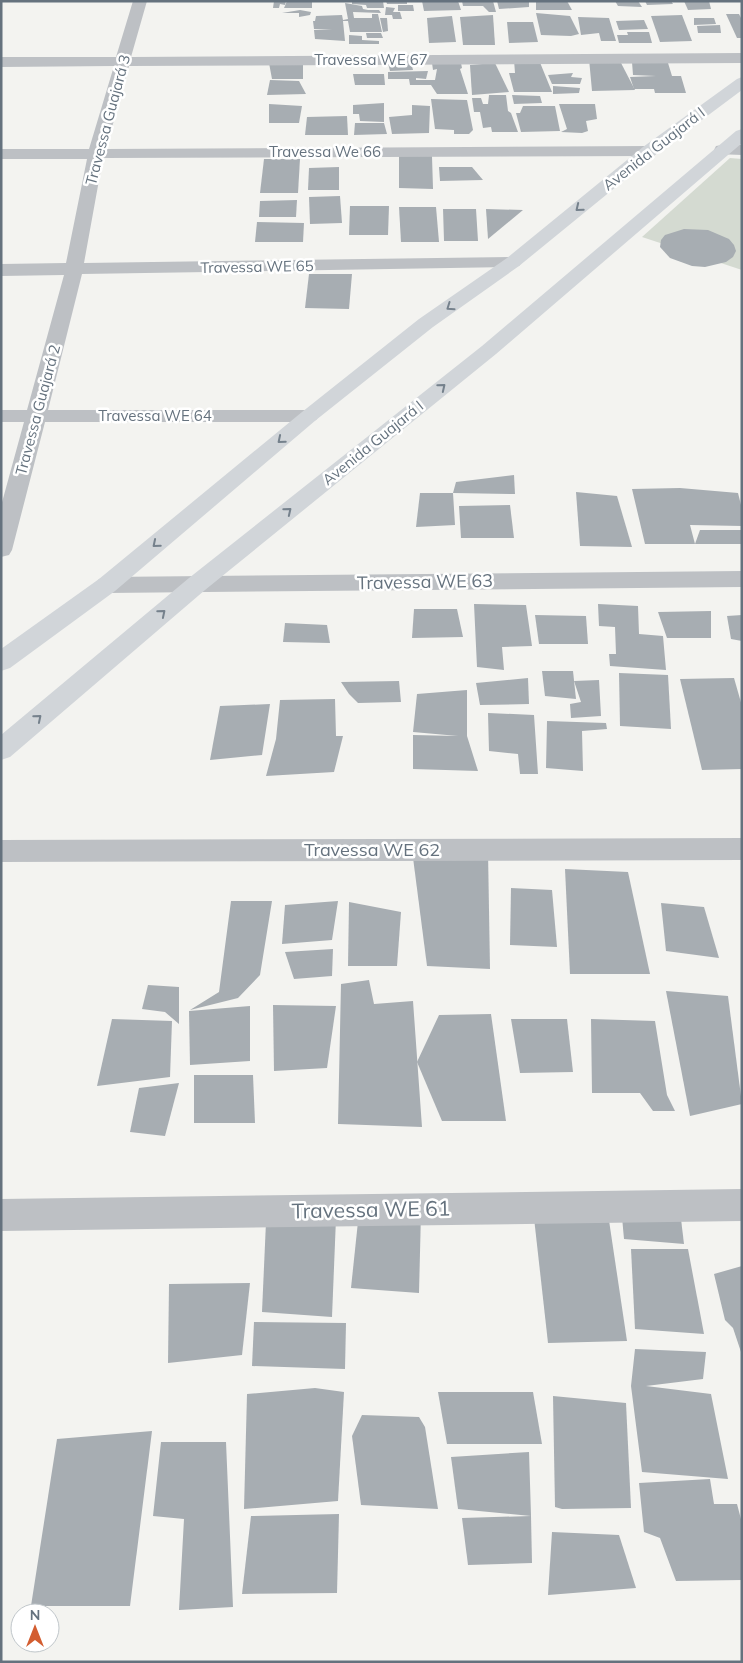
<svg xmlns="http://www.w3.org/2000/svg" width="743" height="1663" font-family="Mulish,sans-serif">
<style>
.green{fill:#d4dad1}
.building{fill:#a7adb2}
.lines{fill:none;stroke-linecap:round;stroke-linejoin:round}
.minor{fill:#bdc0c4;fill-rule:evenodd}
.major{fill:#d1d5d9;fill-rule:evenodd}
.oneway{stroke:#75818c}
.labels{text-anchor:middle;stroke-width:5;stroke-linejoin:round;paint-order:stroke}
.far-street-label{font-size:15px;fill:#65727e;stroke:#fff}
.street-label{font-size:18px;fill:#65727e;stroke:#fff}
.near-street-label{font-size:21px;fill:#65727e;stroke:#fff}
</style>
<rect width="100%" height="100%" fill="#f3f3f0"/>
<path class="green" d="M 730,158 L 742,159 L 742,270 L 642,237 Z"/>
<g class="building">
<path d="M 274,1 L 286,1 L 285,5 L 280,4 L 279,8 L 273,8 Z"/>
<path d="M 287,1 L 312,1 L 312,8 L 284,8 Z"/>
<path d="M 352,1 L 383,1 L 384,8 L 367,8 L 366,5 L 352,4 Z"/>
<path d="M 386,1 L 407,1 L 407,4 L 387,4 Z"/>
<path d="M 422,1 L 458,1 L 461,10 L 424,11 Z"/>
<path d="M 462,1 L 493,1 L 496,12 L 489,12 L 483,6 L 463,6 Z"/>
<path d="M 497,1 L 529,1 L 529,7 L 499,9 Z"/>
<path d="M 536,1 L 567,1 L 572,10 L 536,10 Z"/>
<path d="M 615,1 L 638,1 L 642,7 L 618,6 Z"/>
<path d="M 645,1 L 671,1 L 673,4 L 647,5 Z"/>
<path d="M 684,1 L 709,1 L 711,9 L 688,10 Z"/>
<path d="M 345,3 L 362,6 L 363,9 L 368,10 L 379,10 L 381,13 L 353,12 L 354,18 L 372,18 L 372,14 L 378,14 L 382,32 L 350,32 L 348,21 L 343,21 L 345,41 L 315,39 L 314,30 L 332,30 L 314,29 L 313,21 L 315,21 L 316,16 L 342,15 L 343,20 L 348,19 Z"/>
<path d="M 398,5 L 413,5 L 414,11 L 398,11 Z"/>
<path d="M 386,7 L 395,8 L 393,12 L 400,12 L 402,19 L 393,19 L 392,15 L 385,15 Z"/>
<path d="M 300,10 L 311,12 L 310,15 L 299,17 L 299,13 L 282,13 Z"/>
<path d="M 536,13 L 570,16 L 579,34 L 571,36 L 541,35 Z"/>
<path d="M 726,14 L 739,14 L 742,20 L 742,38 L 737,38 Z"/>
<path d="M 493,15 L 495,45 L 463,45 L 460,17 Z"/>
<path d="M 682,15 L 692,41 L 660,42 L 651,16 Z"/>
<path d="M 452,16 L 456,42 L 429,43 L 427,18 Z"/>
<path d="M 578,17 L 609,18 L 616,41 L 601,41 L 599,33 L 581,35 Z"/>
<path d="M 380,18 L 387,18 L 388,31 L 383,32 Z"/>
<path d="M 694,18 L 714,18 L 716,24 L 694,25 Z"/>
<path d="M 644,20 L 648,29 L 619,30 L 616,21 Z"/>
<path d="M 507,22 L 533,22 L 538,42 L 509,43 Z"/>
<path d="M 720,25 L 721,33 L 698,33 L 697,26 Z"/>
<path d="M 627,32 L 649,32 L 652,43 L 619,43 L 617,35 L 628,35 Z"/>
<path d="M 366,33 L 381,33 L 383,38 L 367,38 Z"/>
<path d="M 349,35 L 362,36 L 362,40 L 379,41 L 379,44 L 349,44 Z"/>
<path d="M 589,59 L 620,61 L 635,90 L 592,91 Z"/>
<path d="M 514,60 L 539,60 L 552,92 L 514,92 L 509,73 L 515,73 Z"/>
<path d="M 411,62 L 413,70 L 390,71 L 388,63 Z"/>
<path d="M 632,62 L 668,63 L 672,76 L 681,76 L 686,93 L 655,93 L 654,89 L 634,89 L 630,77 L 656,76 L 633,75 Z"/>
<path d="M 269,63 L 303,65 L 303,79 L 272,79 Z"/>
<path d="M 432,63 L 461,63 L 462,68 L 460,69 L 468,94 L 437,94 L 431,85 L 410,85 L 409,79 L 388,79 L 388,72 L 428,71 L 426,79 L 416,78 L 416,80 L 435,80 L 437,69 L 433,70 Z"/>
<path d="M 495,63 L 509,92 L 472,95 L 470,65 Z"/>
<path d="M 573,73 L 571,77 L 582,78 L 580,84 L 552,84 L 548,75 Z"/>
<path d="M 353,74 L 384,74 L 385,85 L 355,85 Z"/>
<path d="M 270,80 L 299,81 L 306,94 L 267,95 Z"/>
<path d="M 553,86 L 580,88 L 579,93 L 553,94 Z"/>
<path d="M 489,95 L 506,95 L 508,111 L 511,113 L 518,132 L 492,132 L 491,127 L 483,128 L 480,112 L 474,112 L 472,98 L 481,98 L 483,104 L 488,104 Z"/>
<path d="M 512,95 L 540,96 L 542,103 L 514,104 Z"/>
<path d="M 431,99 L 467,100 L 473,130 L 469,134 L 454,134 L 454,130 L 435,129 Z"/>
<path d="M 384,103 L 384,122 L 360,121 L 359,114 L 353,114 L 353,105 Z"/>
<path d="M 269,104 L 302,106 L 299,123 L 269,123 Z"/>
<path d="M 559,104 L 595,104 L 597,119 L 586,121 L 588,131 L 582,133 L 561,132 L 567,129 Z"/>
<path d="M 412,105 L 430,106 L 429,133 L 392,134 L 389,117 L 412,115 Z"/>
<path d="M 523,106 L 555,106 L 560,131 L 521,132 L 516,113 L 520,113 Z"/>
<path d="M 347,116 L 348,135 L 305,135 L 307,117 Z"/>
<path d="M 355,123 L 384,123 L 387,134 L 354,135 Z"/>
<path d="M 399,156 L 432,156 L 433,189 L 399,188 Z"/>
<path d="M 264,159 L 300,159 L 298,193 L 260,193 Z"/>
<path d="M 339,167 L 339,190 L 308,190 L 309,168 Z"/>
<path d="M 439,167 L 472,167 L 483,180 L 440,181 Z"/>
<path d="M 340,196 L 342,223 L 310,224 L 309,197 Z"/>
<path d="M 297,200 L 296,217 L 259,217 L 260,201 Z"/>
<path d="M 350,206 L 389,206 L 388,235 L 349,235 Z"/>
<path d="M 399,207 L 436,207 L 439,242 L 401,242 Z"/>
<path d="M 443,209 L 476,209 L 478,241 L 444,241 Z"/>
<path d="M 486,209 L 523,210 L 488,239 Z"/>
<path d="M 257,222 L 304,223 L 303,242 L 255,242 Z"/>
<path d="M 684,229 L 708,230 L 729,239 L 734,245 L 736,251 L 733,257 L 726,262 L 705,267 L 692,266 L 670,258 L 660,247 L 661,240 L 665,235 Z"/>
<path d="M 309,274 L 352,274 L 349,309 L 305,308 Z"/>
<path d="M 514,475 L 515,494 L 453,493 L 456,482 Z"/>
<path d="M 680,488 L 738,493 L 742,509 L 742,526 L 690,525 L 695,544 L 645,544 L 632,489 Z"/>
<path d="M 576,492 L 617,496 L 632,547 L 580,546 Z"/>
<path d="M 420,493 L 453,493 L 455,525 L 416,527 Z"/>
<path d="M 510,505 L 514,538 L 461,538 L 459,506 Z"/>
<path d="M 700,530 L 742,530 L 742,544 L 695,544 Z"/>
<path d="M 474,604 L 526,605 L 532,646 L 502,647 L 504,670 L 477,667 Z"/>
<path d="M 598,604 L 638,606 L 639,634 L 663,636 L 666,670 L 610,666 L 609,654 L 616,654 L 615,627 L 599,626 Z"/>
<path d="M 414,609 L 457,609 L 463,637 L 412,638 Z"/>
<path d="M 711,611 L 711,638 L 667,638 L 658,612 Z"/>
<path d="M 535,615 L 586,616 L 588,644 L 539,644 Z"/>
<path d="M 742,615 L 742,641 L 731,639 L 727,616 Z"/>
<path d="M 285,623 L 327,625 L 330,643 L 283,642 Z"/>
<path d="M 542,671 L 573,671 L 576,699 L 545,696 Z"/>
<path d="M 619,673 L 668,675 L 671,729 L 620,726 Z"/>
<path d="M 528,678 L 529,704 L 480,705 L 476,683 Z"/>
<path d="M 734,678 L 742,706 L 742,769 L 702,770 L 680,679 Z"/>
<path d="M 599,680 L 601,716 L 571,718 L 570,704 L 581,702 L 574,681 Z"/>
<path d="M 399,681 L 401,702 L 358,703 L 349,694 L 341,682 Z"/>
<path d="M 467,690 L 467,736 L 478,771 L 413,769 L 413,735 L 458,736 L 413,732 L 417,694 Z"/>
<path d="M 335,699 L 336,736 L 343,736 L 334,772 L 266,776 L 276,739 L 280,700 Z"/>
<path d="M 270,704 L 262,755 L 210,760 L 220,706 Z"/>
<path d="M 488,713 L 534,715 L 538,774 L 520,774 L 518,754 L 489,751 Z"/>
<path d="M 547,721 L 606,723 L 607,729 L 582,731 L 583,771 L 546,768 Z"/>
<path d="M 412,850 L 488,851 L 490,969 L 427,966 Z"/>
<path d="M 565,869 L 628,872 L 650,974 L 570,974 Z"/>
<path d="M 511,888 L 552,890 L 557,947 L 510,945 Z"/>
<path d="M 231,901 L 272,901 L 260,975 L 238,998 L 190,1010 L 219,992 Z"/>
<path d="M 338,901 L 332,940 L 282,944 L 285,905 Z"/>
<path d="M 349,902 L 401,912 L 397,966 L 348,966 Z"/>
<path d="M 661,903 L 704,907 L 719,958 L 666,951 Z"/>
<path d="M 333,949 L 332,976 L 294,979 L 285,952 Z"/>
<path d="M 369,980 L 374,1004 L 413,1001 L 422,1127 L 338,1124 L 341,984 Z"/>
<path d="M 148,985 L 179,987 L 179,1024 L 165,1012 L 142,1009 Z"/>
<path d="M 666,991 L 728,996 L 742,1104 L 690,1116 Z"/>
<path d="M 273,1005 L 336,1006 L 327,1068 L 274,1071 Z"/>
<path d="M 250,1006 L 250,1061 L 190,1065 L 189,1011 Z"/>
<path d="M 491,1014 L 506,1121 L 442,1121 L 417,1062 L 439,1015 Z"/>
<path d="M 112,1019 L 172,1021 L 170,1077 L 97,1086 Z"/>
<path d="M 511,1019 L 567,1019 L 573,1072 L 520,1073 Z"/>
<path d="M 591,1019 L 655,1021 L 667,1095 L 675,1111 L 653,1111 L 640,1093 L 592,1093 Z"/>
<path d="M 194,1075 L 253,1075 L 255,1123 L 194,1123 Z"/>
<path d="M 179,1083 L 165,1136 L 130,1132 L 139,1088 Z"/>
<path d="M 607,1207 L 627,1341 L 548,1343 L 533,1209 Z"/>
<path d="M 359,1212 L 421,1212 L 419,1293 L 351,1288 Z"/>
<path d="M 622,1217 L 681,1219 L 684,1244 L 624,1239 Z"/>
<path d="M 336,1218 L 332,1317 L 262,1312 L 266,1222 Z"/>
<path d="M 631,1249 L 688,1249 L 704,1334 L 635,1329 Z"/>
<path d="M 742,1266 L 742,1352 L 741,1352 L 733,1328 L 725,1320 L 714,1274 Z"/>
<path d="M 250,1283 L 242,1355 L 168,1363 L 169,1284 Z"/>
<path d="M 254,1322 L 346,1323 L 345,1369 L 252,1366 Z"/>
<path d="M 635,1349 L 706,1352 L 703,1379 L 646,1386 L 711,1394 L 728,1479 L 642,1472 L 631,1386 Z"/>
<path d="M 315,1388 L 344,1392 L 338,1501 L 244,1509 L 247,1394 Z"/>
<path d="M 438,1392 L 533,1392 L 542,1444 L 447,1444 Z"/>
<path d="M 553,1396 L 626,1403 L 631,1508 L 562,1509 L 555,1507 Z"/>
<path d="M 362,1415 L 419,1417 L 425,1427 L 438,1509 L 361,1505 L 352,1436 Z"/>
<path d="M 152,1431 L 130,1606 L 31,1606 L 57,1439 Z"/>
<path d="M 161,1442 L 226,1442 L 233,1607 L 179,1610 L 184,1519 L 153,1516 Z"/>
<path d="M 529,1452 L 531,1516 L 458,1509 L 451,1457 Z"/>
<path d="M 710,1479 L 714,1504 L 737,1504 L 742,1523 L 742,1580 L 676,1581 L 660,1538 L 644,1532 L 639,1483 Z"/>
<path d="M 339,1514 L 337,1593 L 242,1594 L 251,1516 Z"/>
<path d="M 531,1516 L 532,1563 L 468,1565 L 462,1518 Z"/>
<path d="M 552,1532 L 619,1535 L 636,1588 L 548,1595 Z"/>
</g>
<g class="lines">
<g class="minor">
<path d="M 133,1 L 147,1 L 131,57 L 742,53 L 742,63 L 129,66 L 106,149 L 649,146 L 655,147 L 657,151 L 655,155 L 649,156 L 103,158 L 84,263 L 513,257 L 519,258 L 522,262 L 519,266 L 513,267 L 82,274 L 48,410 L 309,410 L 316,412 L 319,416 L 316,420 L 309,422 L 45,422 L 12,550 L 9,555 L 1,557 L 1,506 L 24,422 L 1,422 L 1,410 L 27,410 L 64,275 L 1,276 L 1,264 L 66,263 L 87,159 L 1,159 L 1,149 L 89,149 L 114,66 L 1,67 L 1,57 L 116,57 Z"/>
<path d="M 722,145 L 742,145 L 742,155 L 716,154 L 714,150 L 716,146 Z"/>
<path d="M 742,571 L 742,587 L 107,593 L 99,591 L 95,585 L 99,579 L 107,577 Z"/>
<path d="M 742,838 L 742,860 L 1,862 L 1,840 Z"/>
<path d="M 742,1189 L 742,1221 L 1,1231 L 1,1199 Z"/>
</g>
<g class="major">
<path d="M 742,77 L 742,90 L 655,155 L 519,266 L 433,327 L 316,420 L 115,591 L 10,668 L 1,671 L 1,649 L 99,579 L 302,412 L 419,319 L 507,258 L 643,147 L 737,79 Z"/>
<path d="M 742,129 L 742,143 L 496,354 L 205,590 L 10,757 L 1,760 L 1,735 L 189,578 L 482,346 L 736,131 Z"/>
</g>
</g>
<defs><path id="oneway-chevron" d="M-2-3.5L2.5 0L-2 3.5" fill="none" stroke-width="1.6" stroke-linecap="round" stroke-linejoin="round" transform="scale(1.25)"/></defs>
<g class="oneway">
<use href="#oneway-chevron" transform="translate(579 208) rotate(141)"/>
<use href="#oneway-chevron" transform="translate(450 307) rotate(145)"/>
<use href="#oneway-chevron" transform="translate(442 387) rotate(-39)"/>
<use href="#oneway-chevron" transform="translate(281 440) rotate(140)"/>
<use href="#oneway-chevron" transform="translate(288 511) rotate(-39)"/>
<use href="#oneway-chevron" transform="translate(156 544) rotate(140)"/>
<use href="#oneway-chevron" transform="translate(162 613) rotate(-40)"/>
<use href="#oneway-chevron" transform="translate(38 718) rotate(-40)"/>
</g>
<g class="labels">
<g class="far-street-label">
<text x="371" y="65">Travessa WE 67</text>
<text transform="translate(108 120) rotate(-75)" y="5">Travessa Guajará 3</text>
<text transform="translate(654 149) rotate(-38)" y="5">Avenida Guajará I</text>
<text x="325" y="157">Travessa We 66</text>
<text transform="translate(257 267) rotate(-1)" y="5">Travessa WE 65</text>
<text transform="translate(38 410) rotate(-75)" y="5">Travessa Guajará 2</text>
<text x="155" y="421">Travessa WE 64</text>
<text transform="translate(373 443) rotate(-39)" y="5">Avenida Guajará I</text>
</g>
<g class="street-label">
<text transform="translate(425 582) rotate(-1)" y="6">Travessa WE 63</text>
<text x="372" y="856">Travessa WE 62</text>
</g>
<g class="near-street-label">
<text transform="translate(371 1210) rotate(-1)" y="7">Travessa WE 61</text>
</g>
</g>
<rect width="743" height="1663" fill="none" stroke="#65727e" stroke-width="5"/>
<g transform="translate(35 1628)"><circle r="24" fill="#ffffff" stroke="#c1c7cb"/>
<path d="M0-4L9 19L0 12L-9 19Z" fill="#d35d30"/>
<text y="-8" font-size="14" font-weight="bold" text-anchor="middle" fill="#65727e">N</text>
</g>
</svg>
